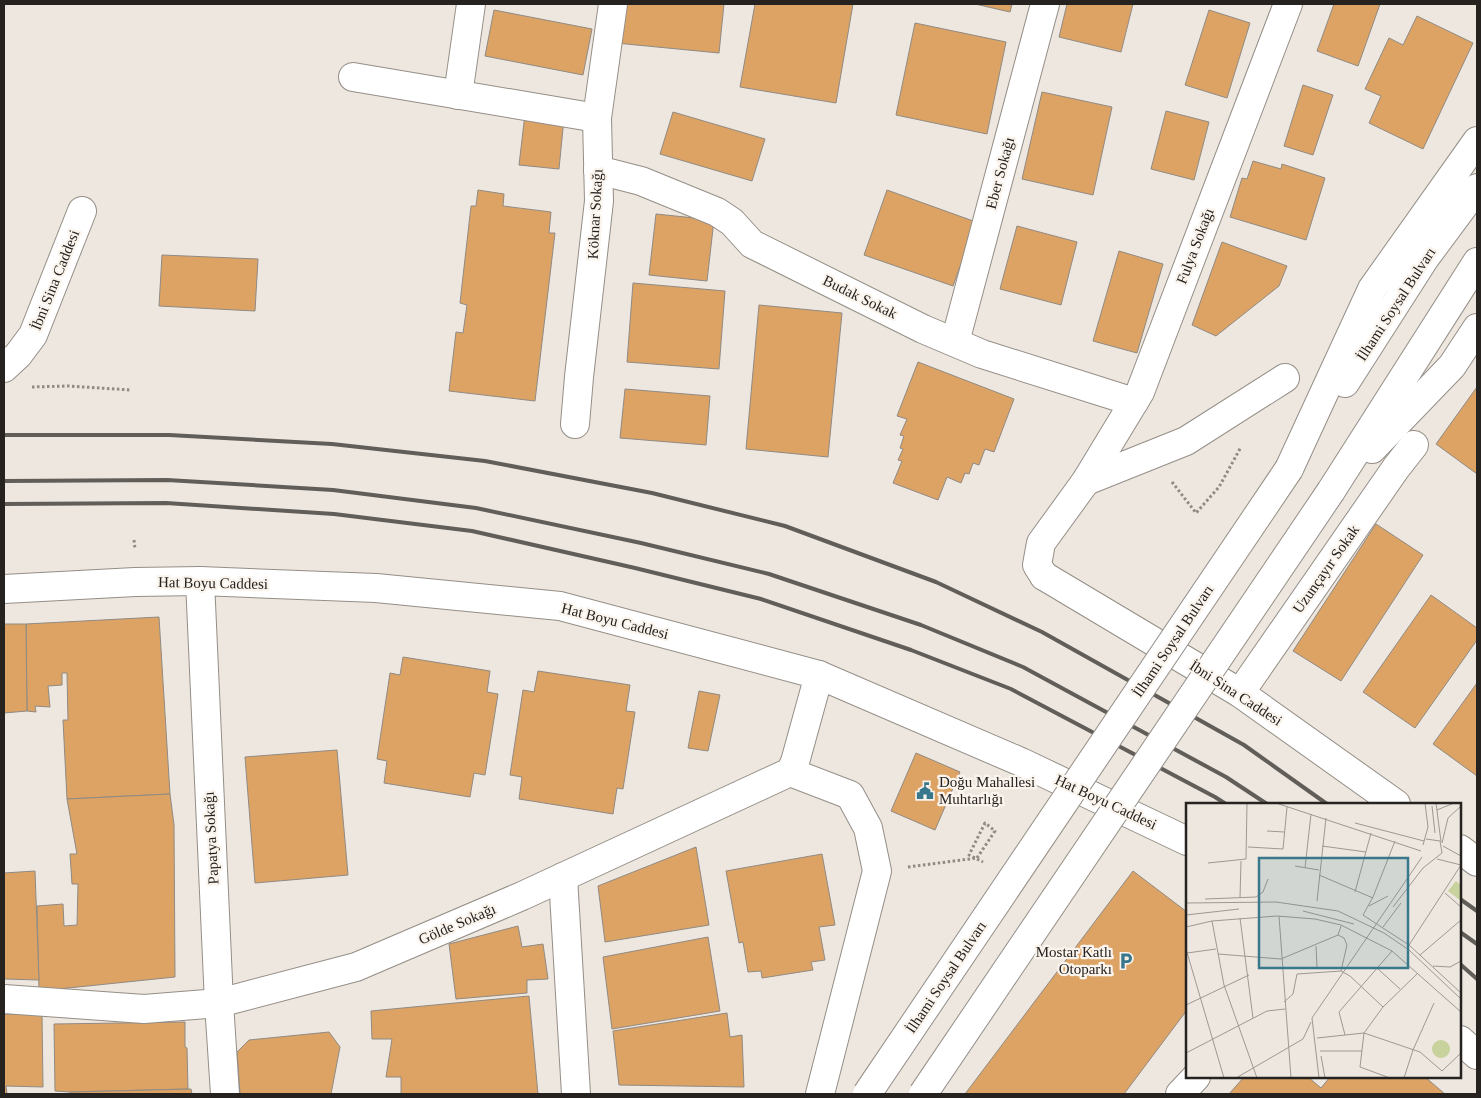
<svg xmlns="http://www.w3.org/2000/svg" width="1481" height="1098" font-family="Georgia,serif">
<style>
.building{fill:#dca365;stroke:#908a83}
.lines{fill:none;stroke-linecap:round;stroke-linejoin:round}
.street-casing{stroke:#948e87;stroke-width:30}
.secondary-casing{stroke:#948e87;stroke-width:30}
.primary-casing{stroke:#948e87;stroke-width:30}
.path{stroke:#8f8a85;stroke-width:3;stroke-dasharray:2.5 2.5;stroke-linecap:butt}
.street{stroke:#fff;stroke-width:28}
.secondary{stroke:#fff;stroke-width:28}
.primary{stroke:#fff;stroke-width:28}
.rail{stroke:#615d59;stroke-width:4}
.primary-bridge-casing{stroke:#948e87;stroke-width:30;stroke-linecap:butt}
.primary-bridge{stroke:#fff;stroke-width:28}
.labels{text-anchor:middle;stroke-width:4.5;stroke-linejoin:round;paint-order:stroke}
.street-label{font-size:15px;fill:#252220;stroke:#fbf4ed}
.poi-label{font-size:15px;fill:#252220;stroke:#fbf4ed;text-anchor:start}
.inset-road{fill:none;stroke:#9e9893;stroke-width:1}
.view{fill:#39778d;fill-opacity:0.15;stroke:#39778d;stroke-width:2.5}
.inset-edge{fill:none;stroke:#252220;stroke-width:2.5}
</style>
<rect width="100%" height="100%" fill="#eee7df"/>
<g class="building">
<path d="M 620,4 L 724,4 L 719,53 L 616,43 Z"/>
<path d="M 755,4 L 853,4 L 836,103 L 740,87 Z"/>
<path d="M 975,4 L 1012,4 L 1010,12 Z"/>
<path d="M 1067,4 L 1133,4 L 1121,52 L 1059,37 Z"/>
<path d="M 1334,4 L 1380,4 L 1358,66 L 1317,51 Z"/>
<path d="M 494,10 L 592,29 L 583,75 L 485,56 Z"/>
<path d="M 1209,10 L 1250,23 L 1227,98 L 1185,85 Z"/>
<path d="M 1417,16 L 1473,43 L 1423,149 L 1369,123 L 1381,96 L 1365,89 L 1389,38 L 1403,45 Z"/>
<path d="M 915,23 L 1006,42 L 987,134 L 896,115 Z"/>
<path d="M 1303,85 L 1333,95 L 1313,155 L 1284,146 Z"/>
<path d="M 1042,92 L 1112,107 L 1093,195 L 1022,179 Z"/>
<path d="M 1166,111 L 1209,122 L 1194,180 L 1151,169 Z"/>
<path d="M 673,112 L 765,139 L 752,181 L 660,154 Z"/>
<path d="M 525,114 L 564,118 L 559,169 L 519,165 Z"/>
<path d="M 1253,161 L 1281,169 L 1282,164 L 1325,178 L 1306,240 L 1230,217 L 1242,178 L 1247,179 Z"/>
<path d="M 478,190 L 504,194 L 503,206 L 551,212 L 549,233 L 555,233 L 535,401 L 449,391 L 456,332 L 463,333 L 467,305 L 460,303 L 471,206 L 476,206 Z"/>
<path d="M 887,190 L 976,222 L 953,286 L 864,255 Z"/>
<path d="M 656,214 L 714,220 L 707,281 L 649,275 Z"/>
<path d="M 1017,226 L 1077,242 L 1061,305 L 1000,289 Z"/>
<path d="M 1222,242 L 1287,266 L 1279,286 L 1216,336 L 1192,325 Z"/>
<path d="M 1119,251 L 1163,264 L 1137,353 L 1093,341 Z"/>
<path d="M 162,255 L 258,259 L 255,311 L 159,306 Z"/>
<path d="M 633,283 L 725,291 L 719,369 L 627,362 Z"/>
<path d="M 759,305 L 842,313 L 828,457 L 746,449 Z"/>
<path d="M 918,362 L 1014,399 L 994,452 L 985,449 L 979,465 L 973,463 L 969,474 L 965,473 L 961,483 L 947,477 L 938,500 L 893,483 L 902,461 L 898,460 L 903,449 L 900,448 L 904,436 L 900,435 L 907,419 L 897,416 Z"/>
<path d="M 1477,387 L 1477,474 L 1436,444 Z"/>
<path d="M 625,389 L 710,396 L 706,445 L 620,438 Z"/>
<path d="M 1376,524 L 1423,555 L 1341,681 L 1293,651 Z"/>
<path d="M 1431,595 L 1477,628 L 1477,640 L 1415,728 L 1363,692 Z"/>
<path d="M 159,617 L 170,794 L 67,799 L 63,720 L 68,720 L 67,673 L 62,673 L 62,685 L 48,686 L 50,707 L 35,706 L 36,712 L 27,711 L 26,624 Z"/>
<path d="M 4,624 L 26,624 L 27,711 L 4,713 Z"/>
<path d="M 403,657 L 490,671 L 487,692 L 498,694 L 485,775 L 474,773 L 470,797 L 384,783 L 387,761 L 377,759 L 390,673 L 400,675 Z"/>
<path d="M 538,671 L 630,685 L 626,711 L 635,712 L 623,789 L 617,788 L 613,814 L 519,799 L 522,777 L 510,775 L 523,690 L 534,692 Z"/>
<path d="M 1477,683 L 1477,776 L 1433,744 Z"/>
<path d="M 699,691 L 720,695 L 708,751 L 688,748 Z"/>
<path d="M 337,750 L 348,875 L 255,883 L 245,757 Z"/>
<path d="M 916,753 L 960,772 L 935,830 L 891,811 Z"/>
<path d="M 170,794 L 174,825 L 175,977 L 39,991 L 37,906 L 63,904 L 64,926 L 77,925 L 78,884 L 72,884 L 70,854 L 77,854 L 67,799 Z"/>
<path d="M 696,847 L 709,925 L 605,942 L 598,886 Z"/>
<path d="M 822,854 L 835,925 L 819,927 L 825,960 L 811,962 L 813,970 L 762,978 L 761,971 L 748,972 L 743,942 L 739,943 L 726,871 Z"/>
<path d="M 35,871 L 39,980 L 4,979 L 4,873 Z"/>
<path d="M 1133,871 L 1187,912 L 1187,1010 L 1124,1094 L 965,1094 Z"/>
<path d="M 518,926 L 522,947 L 543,944 L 548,979 L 527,980 L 527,993 L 456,999 L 449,944 Z"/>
<path d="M 708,937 L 720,1011 L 612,1029 L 603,957 Z"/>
<path d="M 529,996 L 538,1094 L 401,1094 L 401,1077 L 386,1077 L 392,1039 L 372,1039 L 371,1011 Z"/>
<path d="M 727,1013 L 730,1037 L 742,1035 L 744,1087 L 619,1085 L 613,1031 Z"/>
<path d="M 4,1014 L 42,1014 L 43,1087 L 6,1086 L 7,1094 L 4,1094 Z"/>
<path d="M 185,1022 L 185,1047 L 187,1048 L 188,1089 L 70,1092 L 55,1091 L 54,1024 Z"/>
<path d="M 329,1032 L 340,1047 L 331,1094 L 240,1094 L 237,1052 L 249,1040 Z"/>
<path d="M 1244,1077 L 1308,1077 L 1321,1088 L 1330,1077 L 1425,1077 L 1445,1094 L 1229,1094 Z"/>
<path d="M 191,1089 L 192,1094 L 70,1094 L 70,1092 Z"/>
</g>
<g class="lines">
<g class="street-casing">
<g id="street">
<path d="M 353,77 L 597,118"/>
<path d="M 458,95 L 471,4"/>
<path d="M 598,170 L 641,181 L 717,212 L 732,222 L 752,244 L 923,329 L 982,354 L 1134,402"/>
<path d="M 955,342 L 1045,4"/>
<path d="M 4,368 L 18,355 L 33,335 L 82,211"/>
<path d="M 575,424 L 579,377 L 599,201 L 597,118 L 613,4"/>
<path d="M 1086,481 L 1186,441 L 1285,378"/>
<path d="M 1044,576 L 1037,565 L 1041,543 L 1086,481 L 1140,392 L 1288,4"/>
<path d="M 200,581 L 219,1003 L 225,1094"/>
<path d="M 1240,693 L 1396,468 L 1414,445"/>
<path d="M 790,772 L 850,795 L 868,828 L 877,871 L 820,1094"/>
<path d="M 563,877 L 576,1094"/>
<path d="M 4,999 L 144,1009 L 219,1003 L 356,967 L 522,896 L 790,772 L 795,762 L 819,675"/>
<path d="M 1180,1094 L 1196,1077"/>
</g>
</g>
<g class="secondary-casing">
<g id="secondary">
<path d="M 1044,576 L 1240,693 L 1396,804"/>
<path d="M 4,589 L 135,582 L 200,581 L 376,588 L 560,606 L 819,675 L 1021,762 L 1187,841"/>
<path d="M 1460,849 L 1477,862"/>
<path d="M 1460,1040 L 1477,1055"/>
</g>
</g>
<g class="primary-casing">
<g id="primary">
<path d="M 1345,383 L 1425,258 L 1477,188"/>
<path d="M 1372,449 L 1452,366 L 1477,328"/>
<path d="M 1289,469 L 1372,289 L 1477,141"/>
<path d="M 1331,491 L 1477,262"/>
</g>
</g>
<g class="path">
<path d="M 32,387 L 68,386 L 131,390"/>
<path d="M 1172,482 L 1196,513 L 1219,487 L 1241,447"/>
<path d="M 134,540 L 135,549"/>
<path d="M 977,858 L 995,831 L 985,823 L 969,855 L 983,862"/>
<path d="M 908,867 L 977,858"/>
</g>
<use href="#street" class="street"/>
<use href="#secondary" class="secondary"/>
<use href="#primary" class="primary"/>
<g class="rail">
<path d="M 4,435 L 169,435 L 332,444 L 485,461 L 652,493 L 785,526 L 936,582 L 1042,632 L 1244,745 L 1327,804"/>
<path d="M 4,481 L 167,480 L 333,490 L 476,508 L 641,543 L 769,574 L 921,625 L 1023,667 L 1226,777 L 1267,804"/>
<path d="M 4,504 L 166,503 L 334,514 L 472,531 L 635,568 L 761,599 L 911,650 L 1011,689 L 1215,797 L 1226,804"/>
<path d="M 1460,899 L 1477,911"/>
<path d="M 1460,932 L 1477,944"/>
<path d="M 1460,964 L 1477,979"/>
</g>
<g class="primary-bridge-casing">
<g id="primary-bridge">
<path d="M 867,1094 L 1289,469"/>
<path d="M 923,1094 L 1331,491"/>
</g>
</g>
<use href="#primary-bridge" class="primary-bridge"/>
</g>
<defs>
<g id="civic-bare" transform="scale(1.35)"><path d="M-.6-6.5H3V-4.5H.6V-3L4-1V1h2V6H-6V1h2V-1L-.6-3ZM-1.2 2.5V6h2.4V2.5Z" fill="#39778d" stroke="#fbf4ed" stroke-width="2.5" paint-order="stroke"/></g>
<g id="parking-bare" transform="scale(1.35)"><path d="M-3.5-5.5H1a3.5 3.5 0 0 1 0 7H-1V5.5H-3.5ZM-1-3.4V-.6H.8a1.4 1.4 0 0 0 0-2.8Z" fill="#39778d" stroke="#fbf4ed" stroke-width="2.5" paint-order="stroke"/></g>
</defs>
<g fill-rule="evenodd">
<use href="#civic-bare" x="925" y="791"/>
<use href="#parking-bare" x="1126" y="961"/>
</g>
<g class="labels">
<g class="street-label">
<text transform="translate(1000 173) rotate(-75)" y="5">Eber Sokağı</text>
<text transform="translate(595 214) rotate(-87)" y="5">Köknar Sokağı</text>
<text transform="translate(1195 246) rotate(-69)" y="5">Fulya Sokağı</text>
<text transform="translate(55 280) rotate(-68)" y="5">İbni Sina Caddesi</text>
<text transform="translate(860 297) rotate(26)" y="5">Budak Sokak</text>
<text transform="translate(1396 304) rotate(-57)" y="5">İlhami Soysal Bulvarı</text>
<text transform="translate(1326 569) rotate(-55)" y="5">Uzunçayır Sokak</text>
<text transform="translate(213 583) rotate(1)" y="5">Hat Boyu Caddesi</text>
<text transform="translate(615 621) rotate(14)" y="5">Hat Boyu Caddesi</text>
<text transform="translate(1173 641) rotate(-56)" y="5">İlhami Soysal Bulvarı</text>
<text transform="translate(1236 693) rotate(33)" y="5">İbni Sina Caddesi</text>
<text transform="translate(1106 802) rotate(25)" y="5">Hat Boyu Caddesi</text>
<text transform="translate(211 838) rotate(-93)" y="5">Papatya Sokağı</text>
<text transform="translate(457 924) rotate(-23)" y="5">Gölde Sokağı</text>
<text transform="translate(946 977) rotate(-56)" y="5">İlhami Soysal Bulvarı</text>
</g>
<g class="poi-label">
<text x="939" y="787">Doğu Mahallesi<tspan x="939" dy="17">Muhtarlığı</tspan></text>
<text x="1112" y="957" text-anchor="end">Mostar Katlı<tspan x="1112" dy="17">Otoparkı</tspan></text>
</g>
</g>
<g transform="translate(1186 803)">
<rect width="275" height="275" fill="#eee7df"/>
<path d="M 270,78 L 275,82 L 275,98 L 262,88 ZM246 246a9 9 0 1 1 18 0a9 9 0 1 1-18 0Z" fill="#c7d29d"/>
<path class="inset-road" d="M 90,0 L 235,48M 250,0 L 255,39M 246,3 L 249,30M 251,7 L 268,0M 169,20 L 238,38M 81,28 L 98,29M 209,38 L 187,94 L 177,112 L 223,142 L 275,190M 256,40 L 262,15 L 275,3M 237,42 L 242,24 L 239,0M 136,43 L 180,49M 257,43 L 275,53M 62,44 L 97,46 L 101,4M 251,56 L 275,62M 22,60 L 60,56 L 61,0M 109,63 L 133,67M 119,65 L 125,11M 133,72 L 187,95M 169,89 L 185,30M 259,90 L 275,104M 54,95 L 55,58M 19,96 L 70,94 L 77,89 L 82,76M 131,98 L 140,15M 0,100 L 90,99 L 152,108 L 198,130 L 223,147 L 275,196M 183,103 L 202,93M 207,104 L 237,65 L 256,50 L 254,38 L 240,36M 117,108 L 168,121M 0,112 L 53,106M 93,113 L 105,275M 54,115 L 67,215M 26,118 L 38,182 L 71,275M 0,124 L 26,118 L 91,113 L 129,116 L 155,122 L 206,148 L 275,209M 197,124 L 215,100M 152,132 L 158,135 L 161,142 L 155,168 L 164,173 L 197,204M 223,142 L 275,62M 130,143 L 131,165M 0,146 L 38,275M 1,150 L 30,146M 32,151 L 95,156 L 152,132 L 155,123M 234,152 L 275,117M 247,163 L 264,164 L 275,158M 191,165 L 214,186M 98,199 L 107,191 L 111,171 L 155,168M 0,202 L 63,172M 159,232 L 153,209 L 206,148M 131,235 L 178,230 L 197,204 L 232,170M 134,248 L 176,248M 0,250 L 81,208 L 99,206M 135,253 L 139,275M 50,275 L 117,236 L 125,219M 133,275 L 126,215 L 236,54M 204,275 L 174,264 L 178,230 L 234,249 L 256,268 L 275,250M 218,275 L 227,247 L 248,200"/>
<path class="view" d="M 73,55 L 222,55 L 222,165 L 73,165 Z"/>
<rect width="275" height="275" class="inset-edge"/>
</g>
<rect width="1481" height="1098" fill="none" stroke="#252220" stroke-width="10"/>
</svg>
